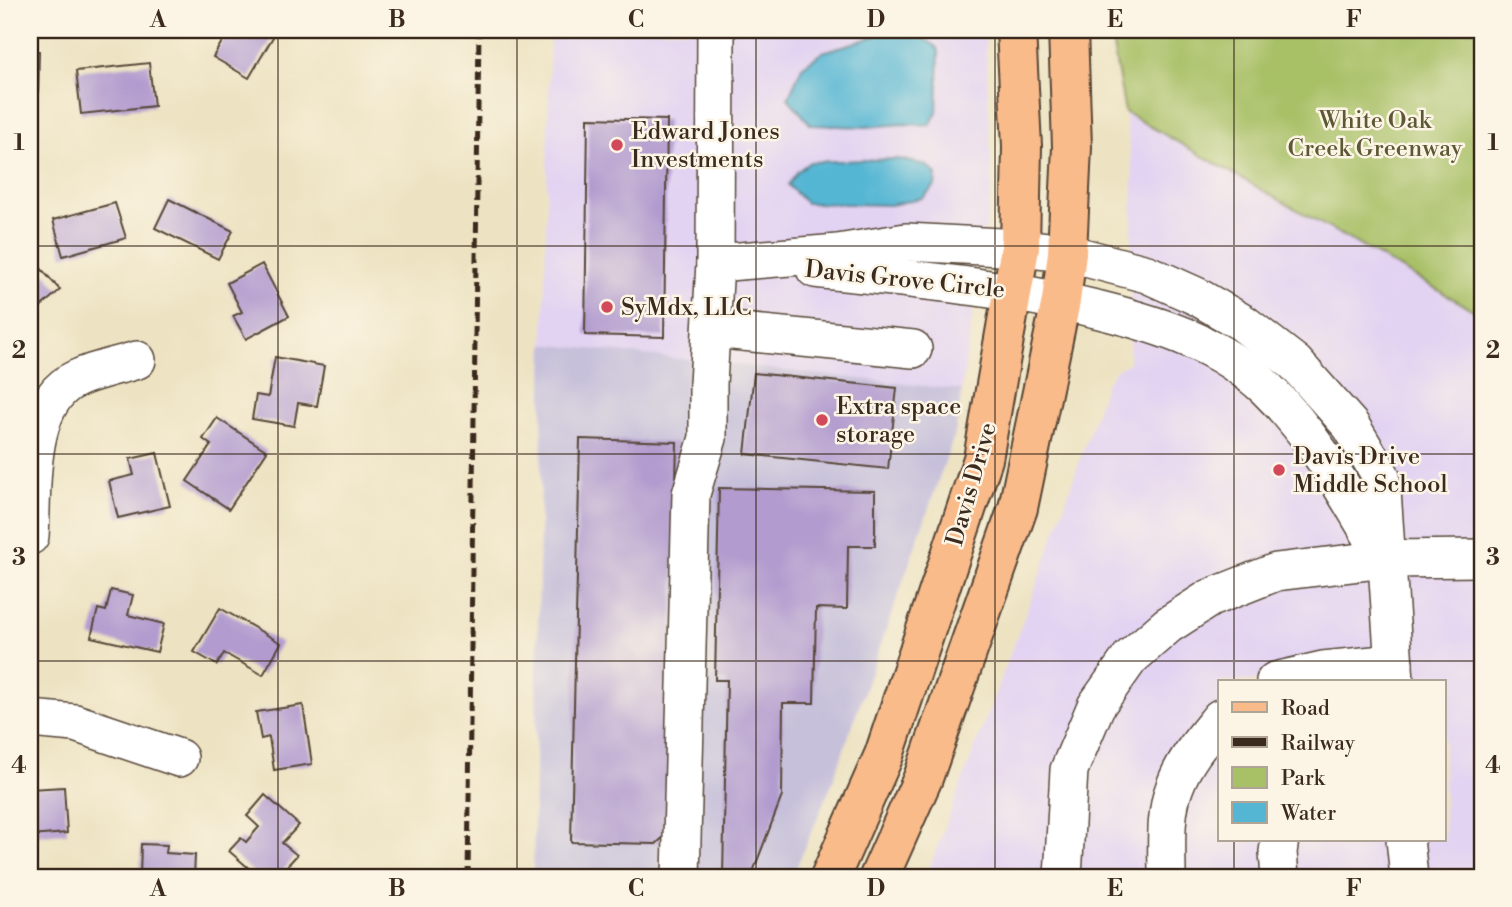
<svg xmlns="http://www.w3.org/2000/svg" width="1512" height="907" font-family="'Libre Bodoni',serif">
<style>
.built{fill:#e3d3f2;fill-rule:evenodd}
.industrial{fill:#c6c0da}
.green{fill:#a8c066;stroke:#727542;stroke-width:2}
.water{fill:#55b6d4;stroke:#487079;stroke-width:2}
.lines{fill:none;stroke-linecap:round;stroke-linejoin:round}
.stream{stroke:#55b6d4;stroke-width:8}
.building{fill:#b29ccf}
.minor-casing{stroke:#564637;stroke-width:40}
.major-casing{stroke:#564637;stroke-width:42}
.minor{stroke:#fff;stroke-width:37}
.major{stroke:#fabb8b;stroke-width:38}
.rail{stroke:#3b2a1e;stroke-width:5;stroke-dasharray:10 5;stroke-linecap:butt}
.grid{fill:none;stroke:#3b2a1e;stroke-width:2;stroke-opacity:0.55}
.poi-dot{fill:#d1495b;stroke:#fcf5e5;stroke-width:2.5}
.labels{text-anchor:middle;stroke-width:5;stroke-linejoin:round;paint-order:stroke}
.park-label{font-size:24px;fill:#5c5734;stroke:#fcf5e5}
.poi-label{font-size:24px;fill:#3b2a1e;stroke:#fcf5e5;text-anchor:start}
.street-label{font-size:24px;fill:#3b2a1e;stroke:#fcf5e5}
.neatline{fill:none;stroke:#3b2a1e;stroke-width:2.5}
.grid-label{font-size:23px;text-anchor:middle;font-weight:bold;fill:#3b2a1e}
</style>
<rect width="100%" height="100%" fill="#fcf5e5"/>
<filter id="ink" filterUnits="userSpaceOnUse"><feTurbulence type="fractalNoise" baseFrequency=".0143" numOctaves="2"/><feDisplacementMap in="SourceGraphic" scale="14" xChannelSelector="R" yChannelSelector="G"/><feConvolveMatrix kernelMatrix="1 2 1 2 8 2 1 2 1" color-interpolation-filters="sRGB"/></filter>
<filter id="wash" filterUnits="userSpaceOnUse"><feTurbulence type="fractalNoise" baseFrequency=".00686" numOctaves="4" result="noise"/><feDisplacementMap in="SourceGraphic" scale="28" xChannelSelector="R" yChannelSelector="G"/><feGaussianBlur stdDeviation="1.57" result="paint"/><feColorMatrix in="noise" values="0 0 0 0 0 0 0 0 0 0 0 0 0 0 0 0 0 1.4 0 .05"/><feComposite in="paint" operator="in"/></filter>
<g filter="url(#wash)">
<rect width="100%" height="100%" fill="#ede3c2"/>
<g class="built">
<path d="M 550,30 L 985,30 L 992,186 L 955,433 L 831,786 L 792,877 L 533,877 Z"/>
<path d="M 1125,112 L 1188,144 L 1482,313 L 1482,877 L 926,877 L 1047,557 L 1106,383 L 1115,371 L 1129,363 L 1133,177 ZM 1220,681 L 1444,681 L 1444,839 L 1220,839 Z"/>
</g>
<path class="industrial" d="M 544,344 L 962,390 L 955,433 L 831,786 L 792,877 L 533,877 Z"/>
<path class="green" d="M 1110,30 L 1482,30 L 1482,315 L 1125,112 Z"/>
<g class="water">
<path d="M 883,34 C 901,36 929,34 939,51 L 937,112 L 930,125 L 903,124 L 866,127 L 811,125 L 788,98 L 802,67 L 823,52 Z"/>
<path d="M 898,159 L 926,165 L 936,174 L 935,186 L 922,198 L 891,205 L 806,203 L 788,185 L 798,171 L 810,162 Z"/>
</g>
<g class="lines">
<path class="stream" d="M 1480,477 L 1482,476"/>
</g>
<g id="blocks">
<g class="building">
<path d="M 229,30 L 277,30 L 249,78 L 213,57 Z"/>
<path d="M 30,51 L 39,51 L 38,95 L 30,94 Z"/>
<path d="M 149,63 L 154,106 L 81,114 L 76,71 Z"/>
<path d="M 588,118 L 667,120 L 664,337 L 585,335 Z"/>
<path d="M 169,199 L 233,231 L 218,259 L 155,228 Z"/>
<path d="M 115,203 L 126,238 L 63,256 L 53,220 Z"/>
<path d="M 30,256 L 60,290 L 30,316 Z"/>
<path d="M 262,264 L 289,316 L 246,339 L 233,316 L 242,312 L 227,283 Z"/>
<path d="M 275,357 L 324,366 L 317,406 L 298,403 L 294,426 L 252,419 L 256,395 L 268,397 Z"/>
<path d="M 754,373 L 897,388 L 888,469 L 745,454 Z"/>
<path d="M 217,418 L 267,451 L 229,509 L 187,481 L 211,445 L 203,439 Z"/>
<path d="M 580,439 L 677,442 L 667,834 L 656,844 L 571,842 Z"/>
<path d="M 157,453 L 170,506 L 118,518 L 109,481 L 134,475 L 130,459 Z"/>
<path d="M 719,488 L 875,491 L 875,546 L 848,546 L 847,609 L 816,608 L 814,703 L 783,703 L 782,796 L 751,877 L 723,877 L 727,680 L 715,680 Z"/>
<path d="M 111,590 L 133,595 L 128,615 L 164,624 L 157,652 L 91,637 L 98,609 L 106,611 Z"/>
<path d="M 220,608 L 281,643 L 263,675 L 224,653 L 217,665 L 194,652 Z"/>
<path d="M 303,705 L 312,764 L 274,770 L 269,737 L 261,739 L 256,712 Z"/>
<path d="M 1482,761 L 1482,869 L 1480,869 L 1474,762 Z"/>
<path d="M 64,787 L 67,833 L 30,836 L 30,789 Z"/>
<path d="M 265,795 L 299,825 L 282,843 L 297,855 L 277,877 L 259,877 L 229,851 L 241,838 L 246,842 L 259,827 L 247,816 Z"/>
<path d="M 141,844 L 167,845 L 166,853 L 195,855 L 194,877 L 140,877 Z"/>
</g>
</g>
</g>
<g filter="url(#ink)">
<use href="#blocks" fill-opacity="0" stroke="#564637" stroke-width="2"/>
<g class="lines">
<g class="minor-casing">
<g id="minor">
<path d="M 716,30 L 715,263 L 838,253 L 906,242 L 1020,248 L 1067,253 L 1147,274 L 1196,296 L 1243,323 L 1295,363 L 1351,426 L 1381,476 L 1395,681"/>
<path d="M 815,269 C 911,279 1006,287 1100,310 C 1160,325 1220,344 1266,388 C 1315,435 1348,497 1382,554"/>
<path d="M 712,329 L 913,349"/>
<path d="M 30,536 C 33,490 26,401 76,379 C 95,370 117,366 137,360"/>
<path d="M 1275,681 L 1323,670 L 1394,663"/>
<path d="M 30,719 L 75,723 L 179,758"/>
<path d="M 1405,839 L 1409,877"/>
<path d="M 681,877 L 691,494 L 708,438 L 708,384 L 715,263"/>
<path d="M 1063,877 L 1069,770 L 1096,706 L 1130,658 L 1168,625 L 1210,598 L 1276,572 L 1386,559 L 1482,558"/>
<path d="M 1167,877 C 1167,847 1164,814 1175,786 C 1184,761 1203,739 1220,718"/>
<path d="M 1280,877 L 1278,852 L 1280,839"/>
</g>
</g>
<g class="major-casing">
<g id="major">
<path d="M 830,877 L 884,755 L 983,459 L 1020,248 L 1022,146 L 1016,30"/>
<path d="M 879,877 L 923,778 L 1018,508 L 1061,301 L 1067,253 L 1072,147 L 1068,30"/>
</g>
</g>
<use href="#minor" class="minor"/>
<use href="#major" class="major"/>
<path class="rail" d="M 468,877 L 479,30"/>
</g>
</g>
<path class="grid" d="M 278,30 L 278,877M 517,30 L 517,877M 756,30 L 756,877M 995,30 L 995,877M 1234,30 L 1234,681M 30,246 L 1482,246M 30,454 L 1482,454M 30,661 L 1482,661M 1234,839 L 1234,877"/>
<g class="poi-dot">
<circle cx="617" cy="145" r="7"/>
<circle cx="607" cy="307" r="7"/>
<circle cx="822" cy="420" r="7"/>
<circle cx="1279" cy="470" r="7"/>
</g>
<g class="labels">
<g class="park-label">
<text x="1375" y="128">White Oak<tspan x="1375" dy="28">Creek Greenway</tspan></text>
</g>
<g class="poi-label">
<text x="631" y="139">Edward Jones<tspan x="631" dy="28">Investments</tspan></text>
<text x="621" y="315">SyMdx, LLC</text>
<text x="836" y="414">Extra space<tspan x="836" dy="28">storage</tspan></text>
<text x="1293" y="464">Davis Drive<tspan x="1293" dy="28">Middle School</tspan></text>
</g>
<g class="street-label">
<text transform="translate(905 279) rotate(6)" y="8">Davis Grove Circle</text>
<text transform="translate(971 484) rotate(-74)" y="8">Davis Drive</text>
</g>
</g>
<rect width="1512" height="907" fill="none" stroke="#fcf5e5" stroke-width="77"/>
<rect x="1218" y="680" width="228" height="161" fill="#fcf5e5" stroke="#afa495" stroke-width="2"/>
<rect x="1232" y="702" width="35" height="10" fill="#fabb8b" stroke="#afa495" stroke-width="2"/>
<text x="1281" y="715" font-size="21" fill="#3b2a1e">Road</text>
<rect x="1232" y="737" width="35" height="10" fill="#3b2a1e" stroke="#afa495" stroke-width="2"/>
<text x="1281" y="750" font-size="21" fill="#3b2a1e">Railway</text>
<rect x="1232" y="767" width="35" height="21" fill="#a8c066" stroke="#afa495" stroke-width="2"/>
<text x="1281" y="785" font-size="21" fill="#3b2a1e">Park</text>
<rect x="1232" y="802" width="35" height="21" fill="#55b6d4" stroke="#afa495" stroke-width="2"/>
<text x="1281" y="820" font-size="21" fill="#3b2a1e">Water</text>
<rect x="38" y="38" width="1436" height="831" class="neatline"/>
<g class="grid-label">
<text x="158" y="27">A</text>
<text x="397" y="27">B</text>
<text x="636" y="27">C</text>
<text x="876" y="27">D</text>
<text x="1115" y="27">E</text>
<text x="1354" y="27">F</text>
<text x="19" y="150">1</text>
<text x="1493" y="150">1</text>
<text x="19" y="358">2</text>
<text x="1493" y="358">2</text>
<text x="19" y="565">3</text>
<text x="1493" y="565">3</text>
<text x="19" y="773">4</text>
<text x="1493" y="773">4</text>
<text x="158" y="896">A</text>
<text x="397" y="896">B</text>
<text x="636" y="896">C</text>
<text x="876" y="896">D</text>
<text x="1115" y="896">E</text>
<text x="1354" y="896">F</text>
</g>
</svg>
